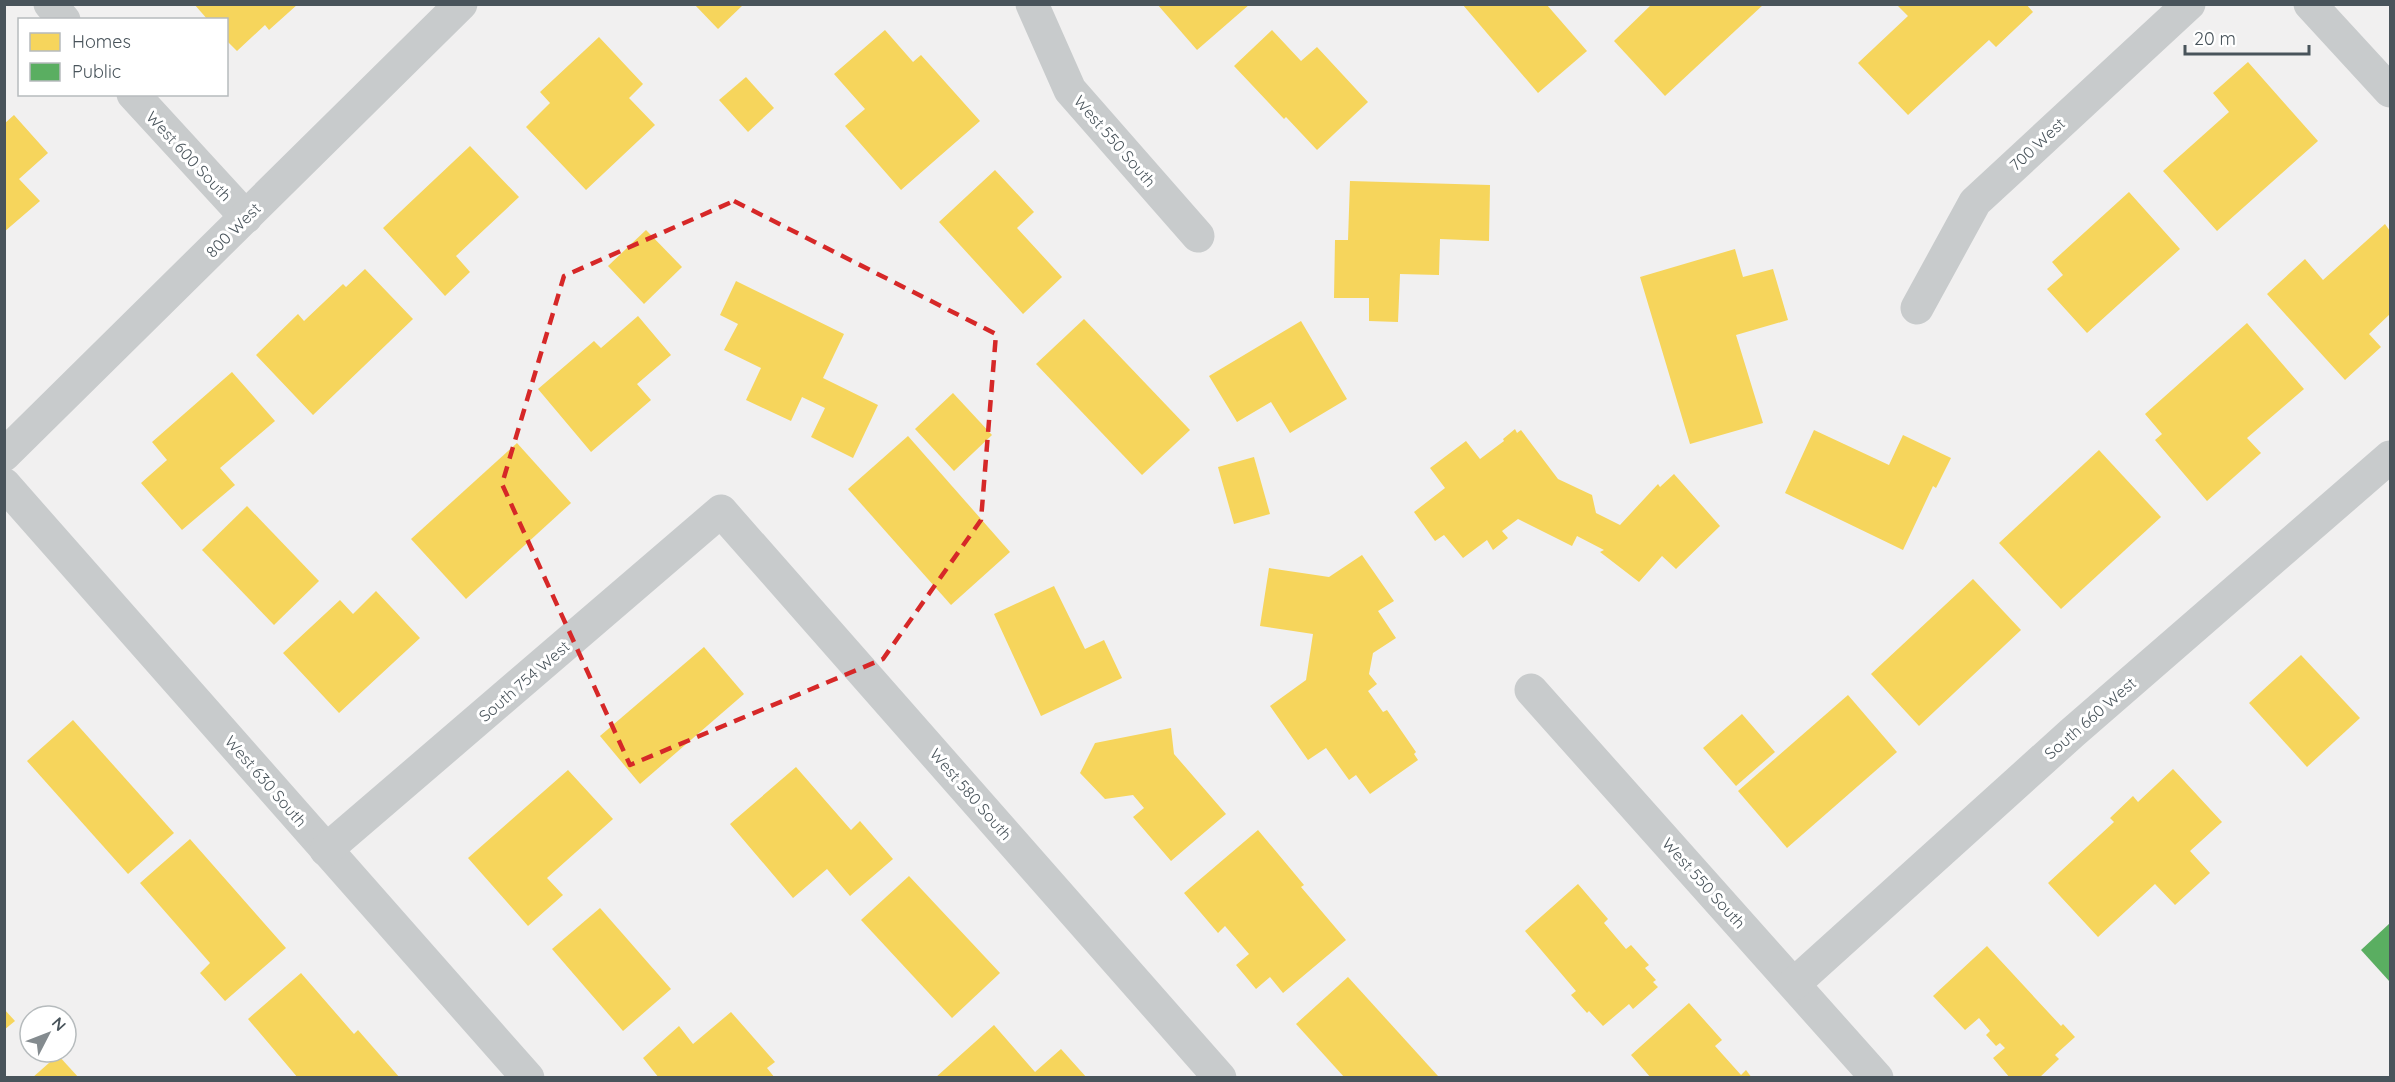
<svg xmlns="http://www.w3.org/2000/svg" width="2395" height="1082" font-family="Quicksand,sans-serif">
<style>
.homes{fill:#f6d55c}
.public{fill:#5aae61}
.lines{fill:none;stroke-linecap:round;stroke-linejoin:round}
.minor{stroke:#c8cbcc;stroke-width:33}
.tertiary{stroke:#c8cbcc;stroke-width:33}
.marked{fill:none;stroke:#d62828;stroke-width:4.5;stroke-dasharray:12 8;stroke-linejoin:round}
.labels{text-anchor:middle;stroke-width:6;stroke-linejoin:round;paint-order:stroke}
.street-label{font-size:16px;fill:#49545b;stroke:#fff}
</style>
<rect width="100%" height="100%" fill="#f1f0f0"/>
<g class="homes">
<path d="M 194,4 L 298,4 L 269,30 L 265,25 L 237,51 L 226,40 L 226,20 L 208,20 Z"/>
<path d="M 694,4 L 744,4 L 718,29 Z"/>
<path d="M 1157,4 L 1250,4 L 1197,50 Z"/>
<path d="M 1652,4 L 1764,4 L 1665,96 L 1614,41 Z"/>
<path d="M 1900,4 L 2026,4 L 2033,12 L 1996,47 L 1989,40 L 1908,115 L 1858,63 L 1908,16 L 1898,6 Z"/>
<path d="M 1463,5 L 1547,5 L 1587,51 L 1538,93 Z"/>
<path d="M 885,30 L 913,62 L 921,55 L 980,121 L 901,190 L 845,126 L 865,109 L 834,74 Z"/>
<path d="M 1272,30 L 1301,61 L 1317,47 L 1368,102 L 1317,150 L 1286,117 L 1284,119 L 1234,66 Z"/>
<path d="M 599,37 L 643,84 L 629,98 L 655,125 L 586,190 L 526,127 L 550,103 L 540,92 Z"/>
<path d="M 2248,62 L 2318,141 L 2217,231 L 2163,171 L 2229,112 L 2213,93 Z"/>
<path d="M 746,77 L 774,108 L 748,132 L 719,100 Z"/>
<path d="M 14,115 L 48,153 L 19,179 L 40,201 L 4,232 L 4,124 Z"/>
<path d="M 470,146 L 519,197 L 456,256 L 470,272 L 445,296 L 383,228 Z"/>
<path d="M 995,170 L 1034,212 L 1017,228 L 1062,277 L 1023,314 L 939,222 Z"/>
<path d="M 1350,181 L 1490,185 L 1489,241 L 1440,239 L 1439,275 L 1400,274 L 1398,322 L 1369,321 L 1369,298 L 1334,298 L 1335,240 L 1348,240 Z"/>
<path d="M 2129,192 L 2180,249 L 2087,333 L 2047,289 L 2063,275 L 2052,262 Z"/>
<path d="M 2385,224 L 2390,231 L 2390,314 L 2369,334 L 2381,347 L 2345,380 L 2267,294 L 2305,259 L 2323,280 Z"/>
<path d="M 646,230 L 682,267 L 644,304 L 608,266 Z"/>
<path d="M 1735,249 L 1743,277 L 1773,269 L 1788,320 L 1736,335 L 1763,423 L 1690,444 L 1640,277 Z"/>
<path d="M 365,269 L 413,319 L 313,415 L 256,355 L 298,314 L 304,321 L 343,284 L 346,287 Z"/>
<path d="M 736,281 L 844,334 L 823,378 L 878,405 L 853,458 L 811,437 L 825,408 L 802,397 L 791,421 L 746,400 L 761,368 L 724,350 L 738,324 L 720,315 Z"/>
<path d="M 638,316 L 671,355 L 637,384 L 651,400 L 591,452 L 538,389 L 594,341 L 601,348 Z"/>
<path d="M 1084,319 L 1190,430 L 1142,475 L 1036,364 Z"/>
<path d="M 1301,321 L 1347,399 L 1290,433 L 1271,402 L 1237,422 L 1209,376 Z"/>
<path d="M 2247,323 L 2304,389 L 2247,438 L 2261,453 L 2207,501 L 2155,440 L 2162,434 L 2145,414 Z"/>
<path d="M 232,372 L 275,421 L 220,468 L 235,485 L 182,530 L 141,483 L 167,460 L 152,442 Z"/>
<path d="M 953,393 L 992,435 L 954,471 L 915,429 Z"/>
<path d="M 1515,429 L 1517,433 L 1521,430 L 1558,479 L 1592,495 L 1596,513 L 1620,525 L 1658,484 L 1660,487 L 1674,474 L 1720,526 L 1676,569 L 1662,556 L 1639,582 L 1600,552 L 1604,550 L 1577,536 L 1572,546 L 1518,519 L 1502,531 L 1508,538 L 1493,550 L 1487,540 L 1463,558 L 1444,535 L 1435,541 L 1414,512 L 1445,488 L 1430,468 L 1466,441 L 1480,459 L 1504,441 L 1503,439 Z"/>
<path d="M 1814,430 L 1889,465 L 1903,435 L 1951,458 L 1936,488 L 1933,486 L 1903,550 L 1785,493 Z"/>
<path d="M 908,436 L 1010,552 L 951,605 L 848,489 Z"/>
<path d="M 517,443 L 571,503 L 466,599 L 411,539 Z"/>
<path d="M 2099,450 L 2161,517 L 2061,609 L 1999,543 Z"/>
<path d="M 1254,457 L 1270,514 L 1234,524 L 1218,467 Z"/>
<path d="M 247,506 L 319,581 L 274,625 L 202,550 Z"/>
<path d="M 1362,555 L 1394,601 L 1378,611 L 1396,638 L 1373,653 L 1369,674 L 1377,684 L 1368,691 L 1383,712 L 1387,710 L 1416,752 L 1414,754 L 1418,760 L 1370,794 L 1356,775 L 1349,780 L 1326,748 L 1308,760 L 1270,706 L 1306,680 L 1313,634 L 1260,626 L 1269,568 L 1329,577 Z"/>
<path d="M 1973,579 L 2021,630 L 1919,726 L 1871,674 Z"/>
<path d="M 1054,586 L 1085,649 L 1104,640 L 1122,678 L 1041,716 L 994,614 Z"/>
<path d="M 376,591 L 420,638 L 339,713 L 283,653 L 340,600 L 353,614 Z"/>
<path d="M 704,647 L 744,694 L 640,784 L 600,736 Z"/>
<path d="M 2301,655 L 2360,718 L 2307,767 L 2249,703 Z"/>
<path d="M 1848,695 L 1897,752 L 1787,848 L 1738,791 Z"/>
<path d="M 1742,714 L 1775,752 L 1736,786 L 1703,748 Z"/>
<path d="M 73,720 L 174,833 L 128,874 L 27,761 Z"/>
<path d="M 1171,728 L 1174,754 L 1226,814 L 1171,861 L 1133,817 L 1144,808 L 1133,795 L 1105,799 L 1080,773 L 1095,743 Z"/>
<path d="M 796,767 L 851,830 L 860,821 L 893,859 L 850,896 L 827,869 L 793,898 L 730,824 Z"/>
<path d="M 2173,769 L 2222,822 L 2190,851 L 2210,873 L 2175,905 L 2155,884 L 2098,937 L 2048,883 L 2114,822 L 2110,818 L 2133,796 L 2138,802 Z"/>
<path d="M 568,770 L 613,819 L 547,878 L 563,895 L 528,926 L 468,858 Z"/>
<path d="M 1258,830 L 1304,885 L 1301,887 L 1346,940 L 1283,993 L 1270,977 L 1256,989 L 1236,965 L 1249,954 L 1225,926 L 1218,933 L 1184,893 Z"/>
<path d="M 190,839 L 286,948 L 225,1001 L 200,973 L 210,963 L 140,883 Z"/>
<path d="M 909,876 L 1000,973 L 952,1018 L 861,920 Z"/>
<path d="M 1578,884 L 1608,919 L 1604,923 L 1626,949 L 1631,945 L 1649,965 L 1645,968 L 1656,980 L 1653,982 L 1658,987 L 1633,1009 L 1629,1004 L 1603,1026 L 1589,1011 L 1587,1013 L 1571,995 L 1576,991 L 1525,931 Z"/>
<path d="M 600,908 L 671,989 L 623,1031 L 552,949 Z"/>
<path d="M 1987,946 L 2061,1026 L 2063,1024 L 2075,1037 L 2055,1055 L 2059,1059 L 2039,1078 L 2010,1078 L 1993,1058 L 2005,1048 L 2000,1043 L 1996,1046 L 1986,1035 L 1990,1031 L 1979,1018 L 1965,1030 L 1933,996 Z"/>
<path d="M 301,973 L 354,1034 L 358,1030 L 400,1078 L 298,1078 L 248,1019 Z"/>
<path d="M 1348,977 L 1438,1076 L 1437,1078 L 1345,1078 L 1296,1024 Z"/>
<path d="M 1689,1003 L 1722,1040 L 1715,1046 L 1741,1075 L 1746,1070 L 1752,1078 L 1651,1078 L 1631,1055 Z"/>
<path d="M 4,1009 L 15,1021 L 4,1030 Z"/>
<path d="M 731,1012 L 775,1062 L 767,1068 L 775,1078 L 659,1078 L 643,1058 L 679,1026 L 693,1044 Z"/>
<path d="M 994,1025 L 1035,1072 L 1061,1049 L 1087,1078 L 935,1078 Z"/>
<path d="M 58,1055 L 79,1078 L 32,1078 Z"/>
</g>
<path class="public" d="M 2390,923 L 2390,982 L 2361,950 Z"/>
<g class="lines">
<g class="minor">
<path d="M 1032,4 L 1070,90 L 1198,236"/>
<path d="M 2310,4 L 2390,91"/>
<path d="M 1917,308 L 1975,202 L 2189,4"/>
<path d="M 4,484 L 528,1078"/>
<path d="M 1531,690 L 1877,1078"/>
<path d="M 326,850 L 721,511 L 1220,1078"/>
<path d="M 1794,984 L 2072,733 L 2390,457"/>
</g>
<g class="tertiary">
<path d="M 50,4 L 64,20"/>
<path d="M 133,94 L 246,217"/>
<path d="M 4,455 L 461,4"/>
</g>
</g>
<path class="marked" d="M 734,201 L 996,334 L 981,520 L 883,659 L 630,765 L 502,484 L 564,276 Z"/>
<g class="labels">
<g class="street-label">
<text transform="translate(1115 141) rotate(49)" y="6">West 550 South</text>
<text transform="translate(2037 144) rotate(-43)" y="6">700 West</text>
<text transform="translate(189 156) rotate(47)" y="6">West 600 South</text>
<text transform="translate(233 230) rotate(-45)" y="6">800 West</text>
<text transform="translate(524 681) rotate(-41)" y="6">South 754 West</text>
<text transform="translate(2090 718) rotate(-41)" y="6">South 660 West</text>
<text transform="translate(266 781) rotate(49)" y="6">West 630 South</text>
<text transform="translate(971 794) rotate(49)" y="6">West 580 South</text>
<text transform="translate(1704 883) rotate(48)" y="6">West 550 South</text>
</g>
</g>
<rect width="2395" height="1082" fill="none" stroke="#49545b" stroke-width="12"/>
<rect x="18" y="18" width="210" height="78" fill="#ffffff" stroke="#b6bbbd" stroke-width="1.5"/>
<rect x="30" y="33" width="30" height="18" fill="#f6d55c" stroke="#b6bbbd" stroke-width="1.5"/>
<text x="72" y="48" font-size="18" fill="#49545b">Homes</text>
<rect x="30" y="63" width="30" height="18" fill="#5aae61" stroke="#b6bbbd" stroke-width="1.5"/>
<text x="72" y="78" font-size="18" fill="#49545b">Public</text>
<g transform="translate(48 1034) rotate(48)"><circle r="28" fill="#ffffff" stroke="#b6bbbd" stroke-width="1.5"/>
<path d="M0-4.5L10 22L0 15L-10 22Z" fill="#848b8f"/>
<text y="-9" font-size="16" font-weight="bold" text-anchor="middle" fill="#49545b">N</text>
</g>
<path d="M2185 45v9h124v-9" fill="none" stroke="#49545b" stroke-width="3"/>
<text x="2194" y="45" font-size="18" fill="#49545b" stroke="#ffffff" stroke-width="4.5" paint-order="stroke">20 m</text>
</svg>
